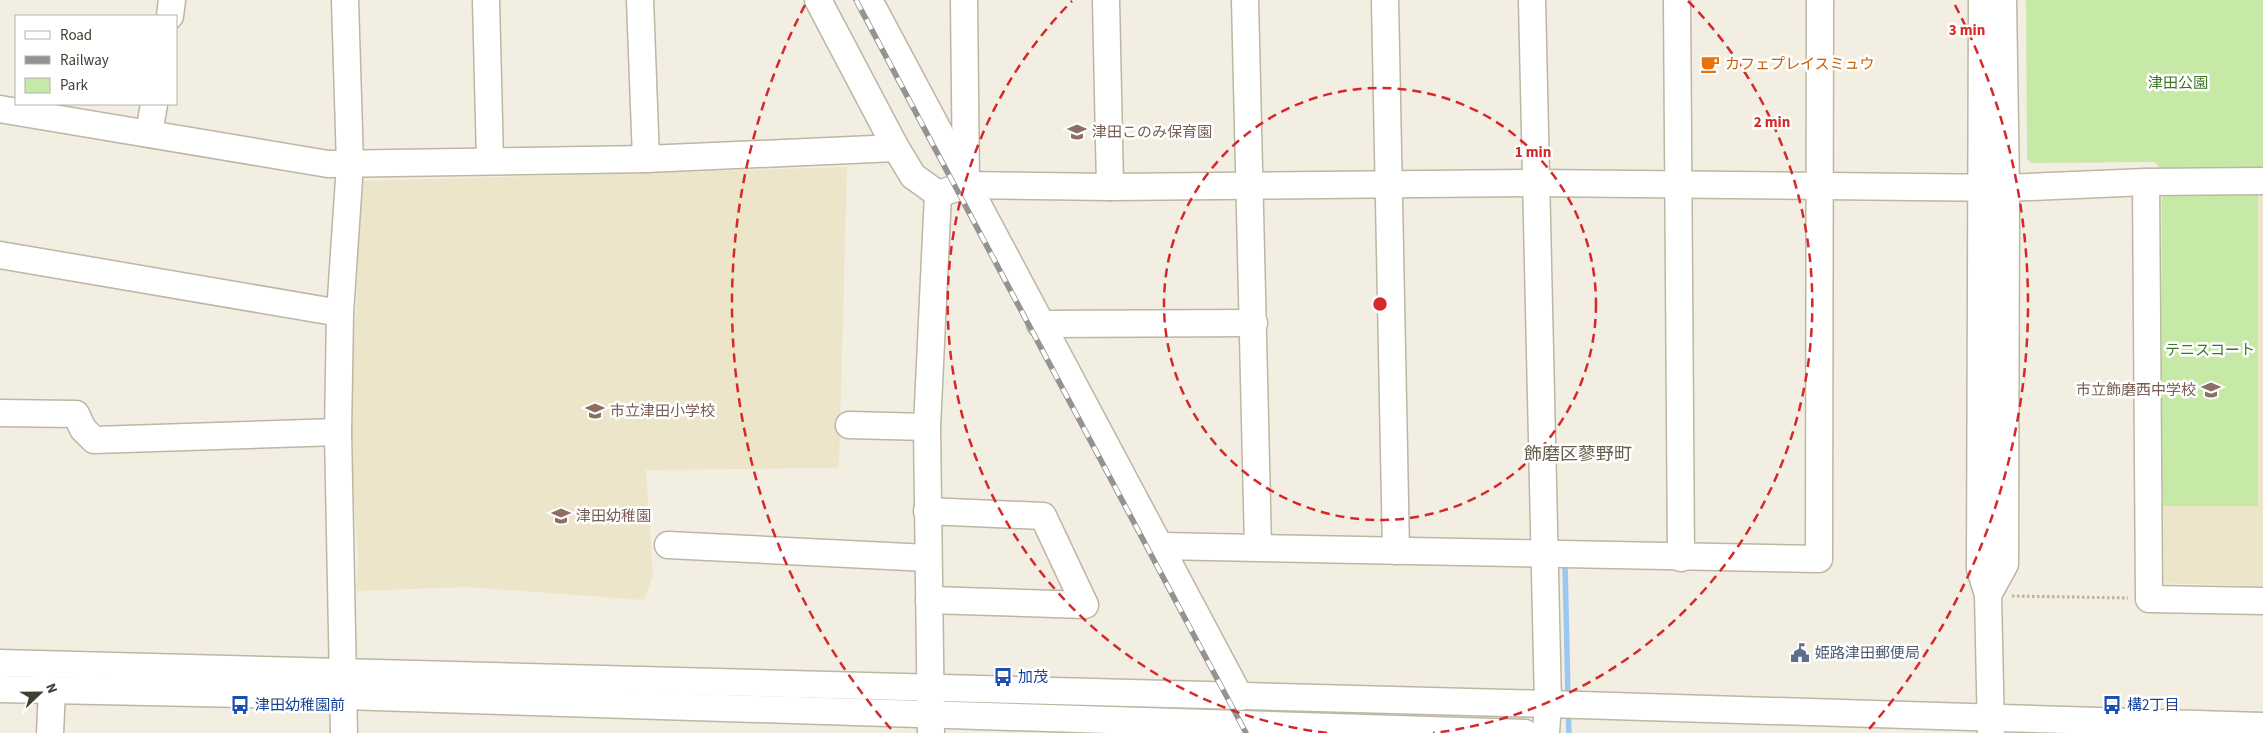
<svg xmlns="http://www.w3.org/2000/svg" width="2263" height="733" font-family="'Source Sans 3','Noto Sans JP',sans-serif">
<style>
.education{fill:#ece5ca}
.green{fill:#c7e9a8}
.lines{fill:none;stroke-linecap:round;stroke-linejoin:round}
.stream{stroke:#9ac8f3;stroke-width:5.5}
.minor-casing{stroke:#bdb6a4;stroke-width:29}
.path{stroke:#c0b395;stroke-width:3;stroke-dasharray:2.5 2.5;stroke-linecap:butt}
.minor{stroke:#fff;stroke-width:26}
.rail-casing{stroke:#939393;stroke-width:5.5}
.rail{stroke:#fff;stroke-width:4;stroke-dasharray:11;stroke-linecap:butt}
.ring{fill:none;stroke:#d62828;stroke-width:2.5;stroke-dasharray:9 6}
.labels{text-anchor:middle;stroke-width:5;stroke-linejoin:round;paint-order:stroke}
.food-label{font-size:15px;fill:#c56008;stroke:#fff;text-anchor:start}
.park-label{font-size:15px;fill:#3d7624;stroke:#fff}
.education-label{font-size:15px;fill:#785e54;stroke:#fff;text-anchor:start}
.service-label{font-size:15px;fill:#4e5e75;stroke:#fff;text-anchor:start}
.transit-label{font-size:15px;fill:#164399;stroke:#fff;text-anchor:start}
.quarter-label{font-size:18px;fill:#665d49;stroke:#fff}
.centre{fill:#d62828;stroke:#fff;stroke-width:2.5}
.ring-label{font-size:15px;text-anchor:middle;font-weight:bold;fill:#d62828;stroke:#fff;stroke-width:5;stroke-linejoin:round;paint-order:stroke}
</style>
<rect width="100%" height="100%" fill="#f2eee2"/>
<g class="education">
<path d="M 847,167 L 839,466 L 835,468 L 646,470 L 653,576 L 644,600 L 466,587 L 356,591 L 358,558 L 352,472 L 349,356 L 356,317 L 361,181 Z"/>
<path d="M 2263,189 L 2263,586 L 2158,583 L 2158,197 L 2166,190 Z"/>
</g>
<g class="green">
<path d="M 2026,0 L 2263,0 L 2263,174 L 2164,174 L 2155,162 L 2032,163 L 2027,159 Z"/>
<path d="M 2162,194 L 2258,195 L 2258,506 L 2162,506 Z"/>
</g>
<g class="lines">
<g class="stream">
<path d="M 1565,565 L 1568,697"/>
<path d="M 1568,712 L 1569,733"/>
</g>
<g class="minor-casing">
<g id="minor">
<path d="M 486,0 L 490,161"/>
<path d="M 640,0 L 646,159"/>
<path d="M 818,0 L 896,148 L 913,176 L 938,194"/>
<path d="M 869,0 L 1240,697"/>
<path d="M 964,0 L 966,182"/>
<path d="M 1106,0 L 1110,187"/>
<path d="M 1245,0 L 1258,547"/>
<path d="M 1385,0 L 1396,551"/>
<path d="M 1532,0 L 1548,704 L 1546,733"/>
<path d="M 1677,0 L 1681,558"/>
<path d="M 1982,0 L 1980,569 L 1988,595 L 1991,733"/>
<path d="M 170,16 L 172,0"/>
<path d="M 0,109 L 328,164 L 646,159 L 896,148"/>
<path d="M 149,134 L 154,104"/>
<path d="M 2146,182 L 2149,599 L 2263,601"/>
<path d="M 938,194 L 966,185 L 1110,187 L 1536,183 L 2006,188 L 2146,182 L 2263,181"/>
<path d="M 0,255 L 340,313"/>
<path d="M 1040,324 L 1254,323"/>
<path d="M 0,413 L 76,414 L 83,429 L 94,440 L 338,432"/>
<path d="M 849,425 L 927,427"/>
<path d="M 927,511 L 1043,516 L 1085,605 L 929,600"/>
<path d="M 668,545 L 928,558"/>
<path d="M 1160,546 L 1819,559 L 1820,0"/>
<path d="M 1988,595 L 2005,564 L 2006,188 L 2003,0"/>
<path d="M 0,663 L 1548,704 L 2263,726"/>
<path d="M 0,689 L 343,696 L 1525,733"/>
<path d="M 50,733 L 52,690"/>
<path d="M 344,733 L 338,432 L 340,313 L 350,164 L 345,0"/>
<path d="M 931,733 L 927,427 L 938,194"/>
</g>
</g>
<path class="path" d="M 2012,596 L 2128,598"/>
<use href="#minor" class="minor"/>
<g class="rail-casing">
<path id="rail" d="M 856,0 L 1246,733"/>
</g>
<use href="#rail" class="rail"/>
</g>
<g class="ring">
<circle cx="1380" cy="304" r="216"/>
<path d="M1327 733A432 432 0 0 1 1072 1M1688 1A432 432 0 0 1 1433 733"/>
<path d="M891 729A648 648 0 0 1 805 5M1955 5A648 648 0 0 1 1869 729"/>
</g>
<defs>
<g id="cafe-bare" transform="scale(1.5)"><path d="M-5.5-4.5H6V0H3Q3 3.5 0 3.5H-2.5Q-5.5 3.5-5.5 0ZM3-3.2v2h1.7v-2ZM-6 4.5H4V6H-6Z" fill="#e8710a" stroke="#fff" stroke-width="2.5" paint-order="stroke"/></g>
<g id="school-bare" transform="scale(1.5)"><path d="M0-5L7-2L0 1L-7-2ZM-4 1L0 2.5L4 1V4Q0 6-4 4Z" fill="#8d6e63" stroke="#fff" stroke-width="2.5" paint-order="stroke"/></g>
<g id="civic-bare" transform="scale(1.5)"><path d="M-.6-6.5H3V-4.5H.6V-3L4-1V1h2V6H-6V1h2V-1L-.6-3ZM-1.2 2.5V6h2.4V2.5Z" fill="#5c6f8a" stroke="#fff" stroke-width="2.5" paint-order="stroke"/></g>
<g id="bus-bare" transform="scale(1.5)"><path d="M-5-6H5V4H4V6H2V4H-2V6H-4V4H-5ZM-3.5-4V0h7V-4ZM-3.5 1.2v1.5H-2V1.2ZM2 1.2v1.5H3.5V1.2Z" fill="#1a4fb4" stroke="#fff" stroke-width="2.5" paint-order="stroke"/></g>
</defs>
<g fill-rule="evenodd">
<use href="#cafe-bare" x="1710" y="64"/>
<use href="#school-bare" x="1077" y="132"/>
<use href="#school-bare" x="2211" y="390"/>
<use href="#school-bare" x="595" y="411"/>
<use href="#school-bare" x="561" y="516"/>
<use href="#civic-bare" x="1800" y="653"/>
<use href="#bus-bare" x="1003" y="677"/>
<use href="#bus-bare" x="240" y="705"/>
<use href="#bus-bare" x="2112" y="705"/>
</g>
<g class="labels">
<g class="food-label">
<text x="1725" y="69">カフェプレイスミュウ</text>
</g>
<g class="park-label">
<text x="2178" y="88">津田公園</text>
<text x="2210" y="355">テニスコート</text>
</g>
<g class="education-label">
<text x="1092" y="137">津田このみ保育園</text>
<text x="2196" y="395" text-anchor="end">市立飾磨西中学校</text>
<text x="610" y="416">市立津田小学校</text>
<text x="576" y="521">津田幼稚園</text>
</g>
<g class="service-label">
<text x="1815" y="658">姫路津田郵便局</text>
</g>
<g class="transit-label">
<text x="1018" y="682">加茂</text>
<text x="255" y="710">津田幼稚園前</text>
<text x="2127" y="710">構2丁目</text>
</g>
<g class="quarter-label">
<text x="1578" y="460">飾磨区蓼野町</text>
</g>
</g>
<circle cx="1380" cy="304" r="8" class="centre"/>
<g class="ring-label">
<text x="1967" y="35">3 min</text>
<text x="1772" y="127">2 min</text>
<text x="1533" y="157">1 min</text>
</g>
<rect x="15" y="15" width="162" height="90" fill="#ffffff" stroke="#b4b2ad"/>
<rect x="25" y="31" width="25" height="8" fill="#ffffff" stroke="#b4b2ad"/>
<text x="60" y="40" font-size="15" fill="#433e32">Road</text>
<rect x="25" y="56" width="25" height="8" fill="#939393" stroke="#b4b2ad"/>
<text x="60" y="65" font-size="15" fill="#433e32">Railway</text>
<rect x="25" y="78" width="25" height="15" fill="#c7e9a8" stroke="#b4b2ad"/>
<text x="60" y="90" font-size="15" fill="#433e32">Park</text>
<g transform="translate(40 693) rotate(68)" stroke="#ffffff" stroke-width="4" paint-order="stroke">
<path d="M0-4L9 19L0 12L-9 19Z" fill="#433e32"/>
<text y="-8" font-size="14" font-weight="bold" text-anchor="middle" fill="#433e32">N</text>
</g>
</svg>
